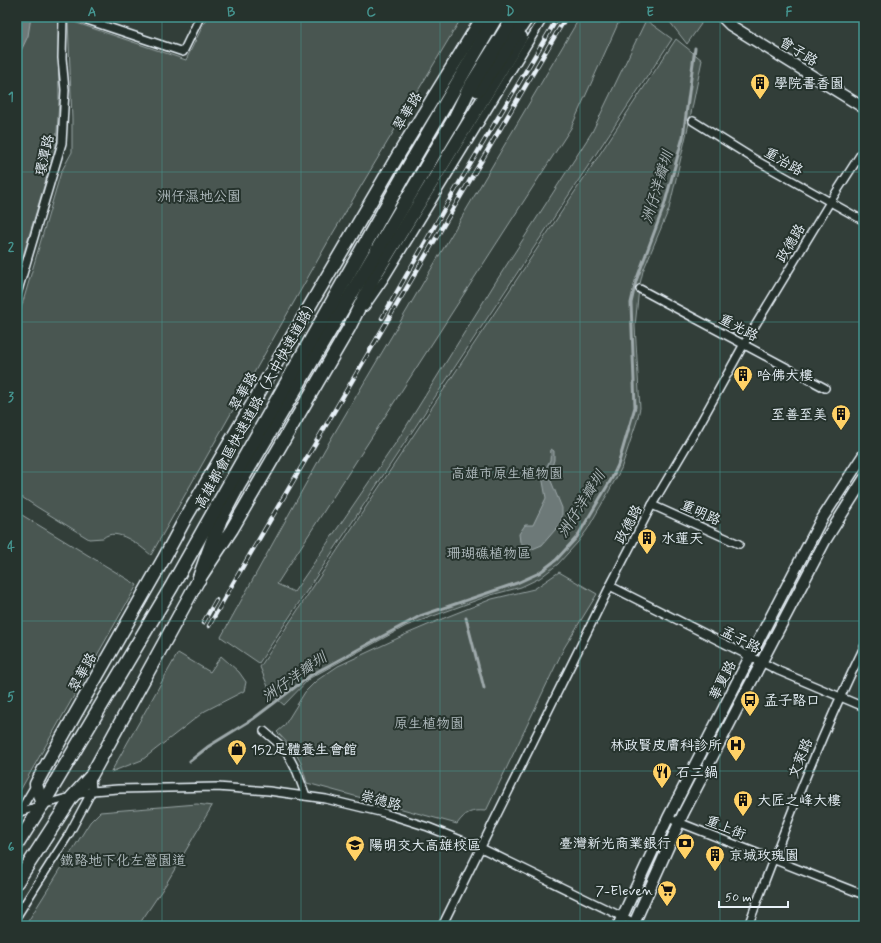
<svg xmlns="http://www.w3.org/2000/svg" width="881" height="943" font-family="Mynerve,'LXGW WenKai TC',sans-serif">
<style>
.green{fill:#495651;stroke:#98a4a4}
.water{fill:#6d7978;stroke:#9ea9ab}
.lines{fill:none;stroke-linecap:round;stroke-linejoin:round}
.stream{stroke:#9ea9ab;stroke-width:3}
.street-casing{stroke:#e8f1f8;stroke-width:10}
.secondary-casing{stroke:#e8f1f8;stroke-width:13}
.primary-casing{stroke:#e8f1f8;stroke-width:15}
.highway-casing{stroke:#e8f1f8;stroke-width:16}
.street{stroke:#26332d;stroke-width:7}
.secondary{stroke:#26332d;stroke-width:10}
.primary{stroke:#26332d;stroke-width:12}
.highway{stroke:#26332d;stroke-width:13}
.rail-casing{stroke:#e8f1f8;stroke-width:4.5}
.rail{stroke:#26332d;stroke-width:3;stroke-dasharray:9;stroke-linecap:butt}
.grid{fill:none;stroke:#459590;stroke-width:1;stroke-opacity:0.55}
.labels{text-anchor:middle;stroke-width:4;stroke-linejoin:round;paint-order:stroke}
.street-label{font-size:14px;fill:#e8f1f8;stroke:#26332d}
.poi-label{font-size:14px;fill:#e8f1f8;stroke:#26332d;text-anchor:start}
.park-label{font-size:14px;fill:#b0bbbe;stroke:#26332d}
.water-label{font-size:15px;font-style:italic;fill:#b1bbbe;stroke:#26332d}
.neatline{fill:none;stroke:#459590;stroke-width:1.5}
.grid-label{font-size:13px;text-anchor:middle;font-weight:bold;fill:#459590}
</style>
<rect width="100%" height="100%" fill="#323e39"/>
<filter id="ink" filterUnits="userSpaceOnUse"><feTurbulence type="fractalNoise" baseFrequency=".025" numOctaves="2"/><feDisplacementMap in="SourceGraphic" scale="8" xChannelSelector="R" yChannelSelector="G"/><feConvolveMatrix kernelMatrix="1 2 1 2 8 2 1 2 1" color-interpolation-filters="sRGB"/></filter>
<g filter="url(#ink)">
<g class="green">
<path d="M 17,17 L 58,17 L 59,102 L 56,146 L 17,276 Z"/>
<path d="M 207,17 L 462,17 L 333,233 L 151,555 C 140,546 117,526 103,538 L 89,539 L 37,507 L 17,494 L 17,322 L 61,172 L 72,152 L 72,119 L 68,20 L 186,60 Z"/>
<path d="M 580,17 L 621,17 L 571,128 L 277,584 L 294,592 L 399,438 L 495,283 L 592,132 L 646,20 L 672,39 L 259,663 L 221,637 L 325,449 Z"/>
<path d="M 666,17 L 700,17 L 701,24 L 687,44 Z"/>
<path d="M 676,39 L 702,60 L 689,123 L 669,209 L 643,271 L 639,288 L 635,326 L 640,408 L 637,421 L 621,469 L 608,493 L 587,530 L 578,542 L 558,564 L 540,578 L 521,587 L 491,595 L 406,626 L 310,678 L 284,705 L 271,694 L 260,667 Z"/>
<path d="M 17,512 L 137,585 L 17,796 Z"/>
<path d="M 559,572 L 597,594 L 564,648 L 486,811 C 471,810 466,812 457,824 L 307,783 L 301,763 L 294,750 L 277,732 L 284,726 L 305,692 L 316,681 L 338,666 L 409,633 L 449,616 L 492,599 L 534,589 Z"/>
<path d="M 178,653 L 210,672 L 221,656 L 239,672 L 246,682 L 244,691 L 205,711 L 142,760 L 111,772 Z"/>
<path d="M 197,804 L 212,806 L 166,884 L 138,926 L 25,926 L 90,822 L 100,812 Z"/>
</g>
<g class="water">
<path d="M 17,17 L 31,17 L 28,36 L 17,59 Z"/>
<path d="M 551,449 L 554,451 L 554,460 L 549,476 L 562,508 L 562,522 L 542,545 L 530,550 L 520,542 L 519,534 L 525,525 L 533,525 L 546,498 L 542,476 L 550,460 Z"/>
</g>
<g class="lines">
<g class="stream">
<path d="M 466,618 L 484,688"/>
<path d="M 190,761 L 209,746 L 253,719 L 311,675 L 420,616 L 517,583 L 539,573 L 556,560 L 577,537 L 612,478 L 618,465 L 635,407 L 631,303 L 636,281 L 664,206 L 683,137 L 695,48"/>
</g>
<g class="street-casing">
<g id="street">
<path d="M 78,17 L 183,52 L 200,17"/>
<path d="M 693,121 L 759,162 L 864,221"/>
<path d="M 640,289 L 825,388"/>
<path d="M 17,294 L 62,143 L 65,90 L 62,58 L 63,17"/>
<path d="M 365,307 L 385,278 L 544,17"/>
<path d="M 652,505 L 739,544"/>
<path d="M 610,586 L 779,671 L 864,707"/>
<path d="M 264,731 L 285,749 L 297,772 L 306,796"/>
<path d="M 17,813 L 42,805 L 92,791 L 118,789 L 217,787 L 269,791 L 326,799 L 384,813 L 428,827 L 481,848 L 641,926"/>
<path d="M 19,813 L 36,784"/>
<path d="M 668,818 L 864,895"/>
<path d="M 17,916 L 69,834 L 92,791 L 91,776"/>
<path d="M 442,926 L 610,586 L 652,505 L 698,427 L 744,344 L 830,202 L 864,149"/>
<path d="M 748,926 C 783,832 820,737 864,647"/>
</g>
</g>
<g class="secondary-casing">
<g id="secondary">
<path d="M 722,17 L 730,25 L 864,108"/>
<path d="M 618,926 L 668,818 L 740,676 L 820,522 L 864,454"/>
<path d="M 633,926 L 683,814 L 748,688 L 825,541 L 864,479"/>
</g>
</g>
<g class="primary-casing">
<g id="primary">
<path d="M 17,845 L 42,805 L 36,784 L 43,771 L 163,560 L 185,519 L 400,152 L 483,17"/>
<path d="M 17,882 L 72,797 L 91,776 L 199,579 L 232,529 L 349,328 L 374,277 L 521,37"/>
</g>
</g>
<g class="highway-casing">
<g id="highway">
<path d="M 478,90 L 527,17"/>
<path d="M 199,579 L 220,520 L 238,486 L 455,118 L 469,89 L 514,17"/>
<path d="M 42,805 L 172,586 L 412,161 L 496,17"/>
</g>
</g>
<use href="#street" class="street"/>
<use href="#secondary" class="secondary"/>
<use href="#primary" class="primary"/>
<use href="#highway" class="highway"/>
<g class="rail-casing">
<g id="rail">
<path d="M 382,318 L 458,185 L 558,17"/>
<path d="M 203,623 L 216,600"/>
<path d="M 209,626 L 232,585 L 566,17"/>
</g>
</g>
<use href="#rail" class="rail"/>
</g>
</g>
<path class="grid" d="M 162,17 L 162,926M 301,17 L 301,926M 440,17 L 440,926M 580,17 L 580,926M 720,17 L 720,926M 17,172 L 864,172M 17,322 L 864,322M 17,472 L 864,472M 17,621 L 864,621M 17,771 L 864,771"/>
<defs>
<g id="building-pin" transform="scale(1)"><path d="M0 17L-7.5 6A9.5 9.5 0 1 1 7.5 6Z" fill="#ffd166" stroke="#26332d"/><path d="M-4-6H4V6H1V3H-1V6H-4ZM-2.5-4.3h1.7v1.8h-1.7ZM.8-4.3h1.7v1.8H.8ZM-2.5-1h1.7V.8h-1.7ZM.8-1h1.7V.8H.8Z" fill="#111"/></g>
<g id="bus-pin" transform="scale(1)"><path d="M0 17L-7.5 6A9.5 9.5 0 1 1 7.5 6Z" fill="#ffd166" stroke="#26332d"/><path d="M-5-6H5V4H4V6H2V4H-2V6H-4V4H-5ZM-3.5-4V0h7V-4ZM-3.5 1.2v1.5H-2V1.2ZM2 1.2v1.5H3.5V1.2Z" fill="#111"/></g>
<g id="hospital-pin" transform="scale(1)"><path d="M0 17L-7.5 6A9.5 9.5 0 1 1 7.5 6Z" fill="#ffd166" stroke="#26332d"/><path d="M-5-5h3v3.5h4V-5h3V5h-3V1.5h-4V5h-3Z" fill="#111"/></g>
<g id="shop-pin" transform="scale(1)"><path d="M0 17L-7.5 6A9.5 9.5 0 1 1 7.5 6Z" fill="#ffd166" stroke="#26332d"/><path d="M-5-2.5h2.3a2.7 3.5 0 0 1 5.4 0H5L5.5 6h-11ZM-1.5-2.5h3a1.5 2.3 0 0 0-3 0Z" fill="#111"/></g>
<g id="restaurant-pin" transform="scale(1)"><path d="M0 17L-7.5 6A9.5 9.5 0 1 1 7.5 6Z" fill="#ffd166" stroke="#26332d"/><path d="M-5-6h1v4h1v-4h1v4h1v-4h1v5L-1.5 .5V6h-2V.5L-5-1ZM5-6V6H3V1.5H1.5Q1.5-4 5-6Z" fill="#111"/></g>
<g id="bank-pin" transform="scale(1)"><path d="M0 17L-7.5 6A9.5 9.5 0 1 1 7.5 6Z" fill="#ffd166" stroke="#26332d"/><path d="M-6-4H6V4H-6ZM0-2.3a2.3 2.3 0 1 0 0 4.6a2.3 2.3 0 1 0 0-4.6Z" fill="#111"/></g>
<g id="university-pin" transform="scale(1)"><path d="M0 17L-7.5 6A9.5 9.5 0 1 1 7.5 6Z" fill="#ffd166" stroke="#26332d"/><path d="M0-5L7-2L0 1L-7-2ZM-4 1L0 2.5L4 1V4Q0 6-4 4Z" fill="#111"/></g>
<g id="supermarket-pin" transform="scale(1)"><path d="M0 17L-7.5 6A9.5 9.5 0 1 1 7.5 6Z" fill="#ffd166" stroke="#26332d"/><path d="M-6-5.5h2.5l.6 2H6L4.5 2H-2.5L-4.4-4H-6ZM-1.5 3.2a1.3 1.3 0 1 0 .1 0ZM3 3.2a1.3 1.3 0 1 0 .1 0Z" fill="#111"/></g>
</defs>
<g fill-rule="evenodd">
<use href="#building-pin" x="760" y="83"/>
<use href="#building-pin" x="743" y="375"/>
<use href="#building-pin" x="841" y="414"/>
<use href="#building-pin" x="647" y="538"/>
<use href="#bus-pin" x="750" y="700"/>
<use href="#hospital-pin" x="736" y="745"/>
<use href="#shop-pin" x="237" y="749"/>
<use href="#restaurant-pin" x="662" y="772"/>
<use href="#building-pin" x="743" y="800"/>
<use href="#bank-pin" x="685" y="843"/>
<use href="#university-pin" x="355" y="845"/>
<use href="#building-pin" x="715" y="855"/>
<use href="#supermarket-pin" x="667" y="890"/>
</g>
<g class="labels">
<g class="street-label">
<text transform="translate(799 51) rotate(32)" y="5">曾子路</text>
<text transform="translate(407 111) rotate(-59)" y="5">翠華路</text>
<text transform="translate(44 155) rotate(-77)" y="5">環潭路</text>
<text transform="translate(784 161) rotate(30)" y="5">重治路</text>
<text transform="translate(790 243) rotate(-59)" y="5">政德路</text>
<text transform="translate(739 327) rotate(28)" y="5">重光路</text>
<text transform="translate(243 391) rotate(-60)" y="5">翠華路</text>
<text transform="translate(256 403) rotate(-61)" y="5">高雄都會區快速道路（大中快速道路）</text>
<text transform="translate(701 512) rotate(24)" y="5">重明路</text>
<text transform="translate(628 524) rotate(-62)" y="5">政德路</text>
<text transform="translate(741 639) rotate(27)" y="5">孟子路</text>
<text transform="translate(82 672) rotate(-61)" y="5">翠華路</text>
<text transform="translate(722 680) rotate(-63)" y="5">華夏路</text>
<text transform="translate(800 758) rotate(-68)" y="5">文萊路</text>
<text transform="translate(381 800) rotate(15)" y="5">崇德路</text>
<text transform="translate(726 827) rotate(22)" y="5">重上街</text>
</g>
<g class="poi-label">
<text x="774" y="88">學院書香園</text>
<text x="757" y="380">哈佛大樓</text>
<text x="827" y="419" text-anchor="end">至善至美</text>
<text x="661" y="543">水蓮天</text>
<text x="764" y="705">孟子路口</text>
<text x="722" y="750" text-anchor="end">林政賢皮膚科診所</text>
<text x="251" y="754">152足體養生會館</text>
<text x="676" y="777">石二鍋</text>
<text x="757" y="805">大匠之峰大樓</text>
<text x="671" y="848" text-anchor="end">臺灣新光商業銀行</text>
<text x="369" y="850">陽明交大高雄校區</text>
<text x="729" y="860">京城玫瑰園</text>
<text x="653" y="895" text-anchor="end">7-Eleven</text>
</g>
<g class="park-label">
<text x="199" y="201">洲仔濕地公園</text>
<text x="507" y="478">高雄市原生植物園</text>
<text x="489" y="558">珊瑚礁植物區</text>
<text x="429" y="728">原生植物園</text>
<text x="123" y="865">鐵路地下化左營園道</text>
</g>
<g class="water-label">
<text transform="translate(657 187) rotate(-73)" y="5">洲仔洋瓣圳</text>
<text transform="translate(581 504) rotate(-58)" y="5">洲仔洋瓣圳</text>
<text transform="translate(294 677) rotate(-35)" y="5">洲仔洋瓣圳</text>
</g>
</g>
<rect width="881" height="943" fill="none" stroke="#26332d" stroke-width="44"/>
<path d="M719 901v6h69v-6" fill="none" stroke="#e8f1f8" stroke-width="2"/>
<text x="725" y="901" font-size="12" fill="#e8f1f8" stroke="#26332d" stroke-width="3" paint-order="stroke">50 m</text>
<rect x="22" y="22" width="837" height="899" class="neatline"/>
<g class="grid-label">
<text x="92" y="16">A</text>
<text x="231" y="16">B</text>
<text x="371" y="16">C</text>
<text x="510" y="16">D</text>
<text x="650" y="16">E</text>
<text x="789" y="16">F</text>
<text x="11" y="101">1</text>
<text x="11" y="251">2</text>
<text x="11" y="401">3</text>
<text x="11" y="551">4</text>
<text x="11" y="701">5</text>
<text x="11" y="851">6</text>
</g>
</svg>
